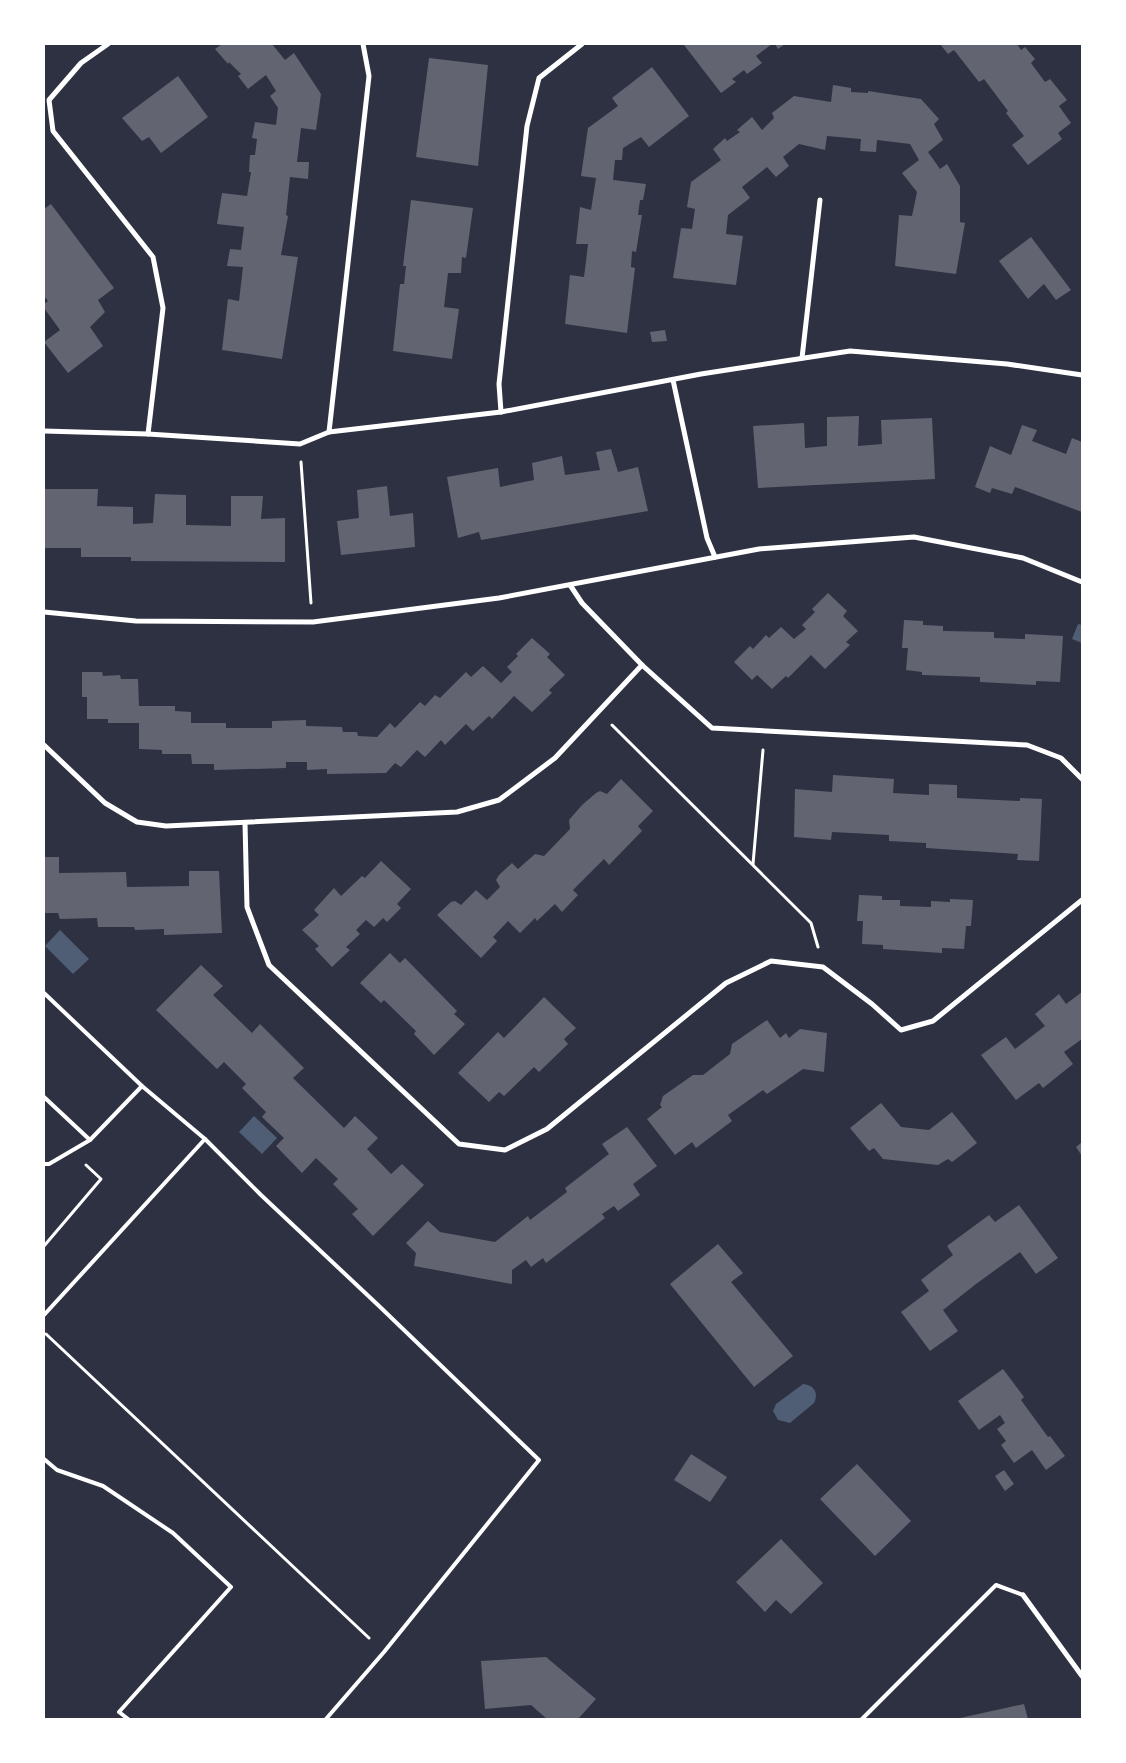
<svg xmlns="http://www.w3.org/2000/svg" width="1126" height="1763" font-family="'Noto Sans',sans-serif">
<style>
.water{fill:#4f5d75}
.building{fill:#626471}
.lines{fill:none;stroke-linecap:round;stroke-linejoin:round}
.path{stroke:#fff;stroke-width:3}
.service{stroke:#fff;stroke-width:4}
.minor{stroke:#fff;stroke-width:5}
</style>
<rect width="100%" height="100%" fill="#2d3142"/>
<g class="water">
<path d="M 1078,624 L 1082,625 L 1082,643 L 1072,639 Z"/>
<path d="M 60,930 L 89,959 L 73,974 L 45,946 Z"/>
<path d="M 254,1116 L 277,1138 L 262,1154 L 239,1132 Z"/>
<path d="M 803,1384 C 814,1385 819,1393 814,1403 L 790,1423 L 778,1420 L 773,1411 L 776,1404 Z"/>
</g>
<g class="building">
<path d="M 222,44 L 272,44 L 285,60 L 294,53 L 321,94 L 316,130 L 301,128 L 297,162 L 309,162 L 308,179 L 290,177 L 286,215 L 288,216 L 281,255 L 298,257 L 282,359 L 222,350 L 228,299 L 239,301 L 243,267 L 227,266 L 230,249 L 241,250 L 244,227 L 217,224 L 222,193 L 247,196 L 251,172 L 249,172 L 250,155 L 255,155 L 257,139 L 252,138 L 255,122 L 276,125 L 278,108 L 270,96 L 276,91 L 266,75 L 248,89 L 238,76 L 241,74 L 229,62 L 228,64 L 215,49 Z"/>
<path d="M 685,44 L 706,45 L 772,44 L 756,56 L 762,63 L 747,74 L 744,70 L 732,79 L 736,82 L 721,93 L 684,45 Z"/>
<path d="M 775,44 L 785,44 L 778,49 Z"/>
<path d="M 940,44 L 1017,44 L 1021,50 L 1025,47 L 1035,59 L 1031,63 L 1045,82 L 1050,79 L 1067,100 L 1059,106 L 1071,123 L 1058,133 L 1062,139 L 1028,165 L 1012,145 L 1024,136 L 1006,113 L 1008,111 L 984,79 L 979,82 L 954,50 L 948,54 Z"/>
<path d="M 429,58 L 488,65 L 478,166 L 416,157 Z"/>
<path d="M 652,67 L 689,116 L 649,147 L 641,137 L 623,148 L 622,160 L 615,160 L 613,180 L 646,184 L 643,200 L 640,200 L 638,215 L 642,215 L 636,252 L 632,251 L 631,267 L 635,268 L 627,333 L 565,324 L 570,275 L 584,277 L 586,261 L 588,244 L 576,244 L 580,207 L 591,210 L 596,178 L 581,176 L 588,128 L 618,106 L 612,98 Z"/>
<path d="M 178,76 L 208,117 L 161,153 L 149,137 L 142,141 L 122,118 Z"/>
<path d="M 833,85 L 851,88 L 851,92 L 868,93 L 868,91 L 921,99 L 939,119 L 934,124 L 943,140 L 928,152 L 940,169 L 947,164 L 960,186 L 960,222 L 965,223 L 956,274 L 895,266 L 899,215 L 912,216 L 917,192 L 902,173 L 919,160 L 910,144 L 877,140 L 876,152 L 860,151 L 861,139 L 827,136 L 825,150 L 799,144 L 783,157 L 789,166 L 776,177 L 767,167 L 742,187 L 750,198 L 728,215 L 726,234 L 743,236 L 736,285 L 673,278 L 681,228 L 692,229 L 695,209 L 687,207 L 691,182 L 721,160 L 713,149 L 725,138 L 727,141 L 740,132 L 737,130 L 752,117 L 762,130 L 774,118 L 772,113 L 794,96 L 831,102 Z"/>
<path d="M 411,200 L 473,208 L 466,258 L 462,257 L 461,273 L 448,273 L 447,282 L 444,307 L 459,309 L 452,359 L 393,351 L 400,284 L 404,284 L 406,266 L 403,266 Z"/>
<path d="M 51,204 L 114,288 L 98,300 L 105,312 L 90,327 L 103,346 L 68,373 L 44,342 L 60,330 L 44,308 L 44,304 L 48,301 L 44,296 L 44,209 Z"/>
<path d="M 1031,237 L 1071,290 L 1056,300 L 1044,284 L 1028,299 L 999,261 Z"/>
<path d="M 665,330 L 667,341 L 652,342 L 650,332 Z"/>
<path d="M 859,416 L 858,446 L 882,444 L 881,420 L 932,418 L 935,479 L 758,488 L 753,426 L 804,423 L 805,448 L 827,446 L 827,417 Z"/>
<path d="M 1022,425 L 1037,430 L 1032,441 L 1066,454 L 1072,438 L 1082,442 L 1082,512 L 1015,487 L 1012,494 L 992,488 L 990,493 L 975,487 L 990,446 L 1011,455 Z"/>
<path d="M 611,449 L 618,472 L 638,467 L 648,511 L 481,540 L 479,532 L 458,538 L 447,477 L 498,468 L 500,487 L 534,480 L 532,463 L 562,456 L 565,475 L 600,470 L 596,452 Z"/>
<path d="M 387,486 L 390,516 L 413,513 L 415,547 L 341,555 L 337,521 L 359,518 L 357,490 Z"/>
<path d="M 44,489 L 98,489 L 97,506 L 133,507 L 133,524 L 153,523 L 155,494 L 186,495 L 186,525 L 231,526 L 231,496 L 263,496 L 261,519 L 285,518 L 285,562 L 131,561 L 131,557 L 81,557 L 81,548 L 44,548 Z"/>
<path d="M 828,593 L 847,611 L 843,616 L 858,631 L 846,642 L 850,645 L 825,669 L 811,655 L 788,678 L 786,676 L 772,689 L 757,675 L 752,680 L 734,662 L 750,646 L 753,649 L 766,635 L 769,638 L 781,627 L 794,639 L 806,629 L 802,625 L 815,612 L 812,609 Z"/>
<path d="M 904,620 L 923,621 L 923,625 L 943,626 L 943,631 L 994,632 L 994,638 L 1025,639 L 1025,634 L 1063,636 L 1060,682 L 1036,681 L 1036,685 L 980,682 L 980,677 L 922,675 L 922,672 L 906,670 L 908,648 L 902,648 Z"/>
<path d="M 532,638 L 550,654 L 547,657 L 565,675 L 549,690 L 552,693 L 532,712 L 514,696 L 492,719 L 489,716 L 473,731 L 466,724 L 445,745 L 441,740 L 425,757 L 417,750 L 401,767 L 395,763 L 386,773 L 327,774 L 327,769 L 307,770 L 307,762 L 286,762 L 286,768 L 214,770 L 214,764 L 192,764 L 191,754 L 162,754 L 162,750 L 139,749 L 139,723 L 108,723 L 108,719 L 87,719 L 87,697 L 82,697 L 82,672 L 102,672 L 103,676 L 120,675 L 121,679 L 138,679 L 139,706 L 175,706 L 175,711 L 191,712 L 191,723 L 226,723 L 226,728 L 272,728 L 272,721 L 306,720 L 306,726 L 342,727 L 343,732 L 357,732 L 358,736 L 377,737 L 390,723 L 395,728 L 420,702 L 425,706 L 435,695 L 440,698 L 466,672 L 471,677 L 483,666 L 501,683 L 512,672 L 507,667 L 518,656 L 516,654 Z"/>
<path d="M 833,775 L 894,779 L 893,793 L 929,795 L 929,784 L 957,785 L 957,798 L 1020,801 L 1020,798 L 1042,799 L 1039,861 L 1017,860 L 1018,854 L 926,848 L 926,843 L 889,841 L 889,835 L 832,832 L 831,840 L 794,837 L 795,789 L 832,792 Z"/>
<path d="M 621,779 L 653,811 L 638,826 L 642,831 L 609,865 L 604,859 L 573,890 L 578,895 L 562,912 L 555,904 L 537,921 L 535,918 L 520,933 L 508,921 L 493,937 L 497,941 L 481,958 L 437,915 L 451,902 L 455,901 L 461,905 L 476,890 L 487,900 L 500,887 L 496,880 L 499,875 L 512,863 L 518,869 L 535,854 L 544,856 L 570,829 L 569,820 L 582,805 L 596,793 L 600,791 L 607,794 Z"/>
<path d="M 44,857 L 59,857 L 59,873 L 126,872 L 127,887 L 189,886 L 189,871 L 219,871 L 222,933 L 164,935 L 164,929 L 135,930 L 134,927 L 98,927 L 97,918 L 60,919 L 58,913 L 44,913 Z"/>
<path d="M 381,861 L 411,889 L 397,904 L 401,908 L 387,922 L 383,918 L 374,927 L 366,920 L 356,930 L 360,934 L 346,947 L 350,950 L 332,967 L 315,949 L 319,946 L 302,930 L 319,915 L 314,910 L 334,888 L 341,896 L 362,876 L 365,878 Z"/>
<path d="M 859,895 L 882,896 L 882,900 L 900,900 L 900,906 L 931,907 L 931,901 L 950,902 L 950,899 L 973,900 L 971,926 L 966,926 L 964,949 L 942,948 L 942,953 L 883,949 L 883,945 L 862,944 L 863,921 L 857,921 Z"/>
<path d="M 390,953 L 400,963 L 405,958 L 457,1011 L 454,1014 L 465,1024 L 434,1055 L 414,1034 L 416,1031 L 384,1000 L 381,1003 L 360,983 Z"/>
<path d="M 201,965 L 223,986 L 213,995 L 252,1033 L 260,1024 L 304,1068 L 293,1078 L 344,1128 L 355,1116 L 378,1138 L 367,1149 L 391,1174 L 402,1164 L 424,1185 L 373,1236 L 352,1214 L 358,1209 L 333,1184 L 338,1179 L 316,1158 L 302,1173 L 276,1146 L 284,1138 L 262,1117 L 266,1112 L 242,1088 L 246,1084 L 224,1062 L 217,1069 L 156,1010 Z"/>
<path d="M 1082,992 L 1082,1039 L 1064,1052 L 1073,1064 L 1043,1088 L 1039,1083 L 1016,1100 L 981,1055 L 1006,1037 L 1015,1049 L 1045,1026 L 1035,1014 L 1059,994 L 1066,1004 Z"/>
<path d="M 544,997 L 576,1028 L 564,1039 L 568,1044 L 539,1072 L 534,1067 L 504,1096 L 499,1092 L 489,1102 L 458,1073 L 498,1032 L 504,1038 Z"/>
<path d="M 767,1020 L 780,1038 L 786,1033 L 789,1038 L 800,1029 L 827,1033 L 824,1072 L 803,1069 L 767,1094 L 763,1090 L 728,1115 L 732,1121 L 696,1148 L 692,1142 L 675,1155 L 647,1119 L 662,1107 L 660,1105 L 663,1096 L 693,1075 L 703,1075 L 730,1054 L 732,1044 Z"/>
<path d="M 881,1103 L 901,1127 L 929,1130 L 952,1112 L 977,1143 L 952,1162 L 948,1159 L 938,1165 L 883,1159 L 874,1148 L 869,1151 L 850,1128 Z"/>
<path d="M 627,1127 L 657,1166 L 633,1184 L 640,1195 L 618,1211 L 614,1206 L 602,1214 L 605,1218 L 546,1263 L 543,1258 L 531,1267 L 526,1260 L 512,1270 L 512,1284 L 414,1266 L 416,1253 L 406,1243 L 428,1221 L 440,1232 L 495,1242 L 528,1216 L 530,1220 L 567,1192 L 565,1188 L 609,1154 L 602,1144 Z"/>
<path d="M 1082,1142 L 1082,1156 L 1076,1147 Z"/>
<path d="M 1019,1205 L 1058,1258 L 1036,1274 L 1020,1252 L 976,1284 L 943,1310 L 958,1331 L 930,1351 L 901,1312 L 929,1291 L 921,1280 L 953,1255 L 947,1246 L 989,1215 L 995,1222 Z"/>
<path d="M 718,1244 L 743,1273 L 731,1282 L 793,1356 L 754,1387 L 670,1284 Z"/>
<path d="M 1003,1369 L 1024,1397 L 1021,1400 L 1048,1437 L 1050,1436 L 1065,1456 L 1046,1470 L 1032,1450 L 1014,1463 L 1001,1445 L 1006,1441 L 997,1429 L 1005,1423 L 1000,1415 L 979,1430 L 958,1401 Z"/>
<path d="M 691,1454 L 727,1477 L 710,1502 L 674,1480 Z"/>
<path d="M 857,1464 L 911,1521 L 875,1556 L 820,1499 Z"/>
<path d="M 1004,1470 L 1014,1484 L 1005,1491 L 995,1476 Z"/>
<path d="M 781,1539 L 823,1583 L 791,1614 L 776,1600 L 765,1612 L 736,1582 Z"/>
<path d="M 546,1657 L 596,1699 L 578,1719 L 547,1719 L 531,1705 L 485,1709 L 481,1661 Z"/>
<path d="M 1024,1704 L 1028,1719 L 960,1719 L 960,1718 Z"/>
</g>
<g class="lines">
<g class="path">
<path d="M 301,462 L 311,603"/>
<path d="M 612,725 L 811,923 L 818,947"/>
<path d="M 753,864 L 763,750"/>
<path d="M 44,1246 L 101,1179 L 86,1165"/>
<path d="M 46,1334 L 369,1638"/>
</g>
<g class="service">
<path d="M 44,993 L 142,1086 L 205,1139 L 261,1195 L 378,1305 L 539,1460 L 384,1652 L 326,1719"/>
<path d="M 44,1097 L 90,1140"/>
<path d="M 44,1164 L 49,1164 L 90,1140 L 142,1086"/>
<path d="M 44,1315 L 205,1139"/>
<path d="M 44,1459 L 57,1470 L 103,1486 L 173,1533 L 231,1587 L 119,1712 L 128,1719"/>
<path d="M 862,1719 L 996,1585 L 1023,1595"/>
</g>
<g class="minor">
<path d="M 108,44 L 81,63 L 49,100 L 53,131 L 153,257 L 163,308 L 148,434"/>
<path d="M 802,358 L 820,200"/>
<path d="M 673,380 L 707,538 L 715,557"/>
<path d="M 501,412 L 499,384 L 527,126 L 539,78 L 582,44"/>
<path d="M 44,431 L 148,434 L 300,444 L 329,432 L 501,412 L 701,374 L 850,351 L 1007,364 L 1082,375"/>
<path d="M 329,432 L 369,76 L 363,44"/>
<path d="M 44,612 L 136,621 L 313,622 L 499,598 L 759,549 L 914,537 L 1023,558 L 1082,582"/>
<path d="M 642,665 L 712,728 L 1027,745 L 1061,758 L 1082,779"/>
<path d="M 44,745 L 105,803 L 137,822 L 166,826 L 457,812 L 499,800 L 555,758 L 642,665 L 582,603 L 570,585"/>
<path d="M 245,823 L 247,907 L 269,965 L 459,1144 L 505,1150 L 547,1129 L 726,983 L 771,961 L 823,967 L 872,1004 L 901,1030 L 933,1021 L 1082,900"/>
<path d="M 1023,1595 L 1082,1676"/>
</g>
</g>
<rect width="1126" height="1763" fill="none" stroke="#ffffff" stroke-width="90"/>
</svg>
